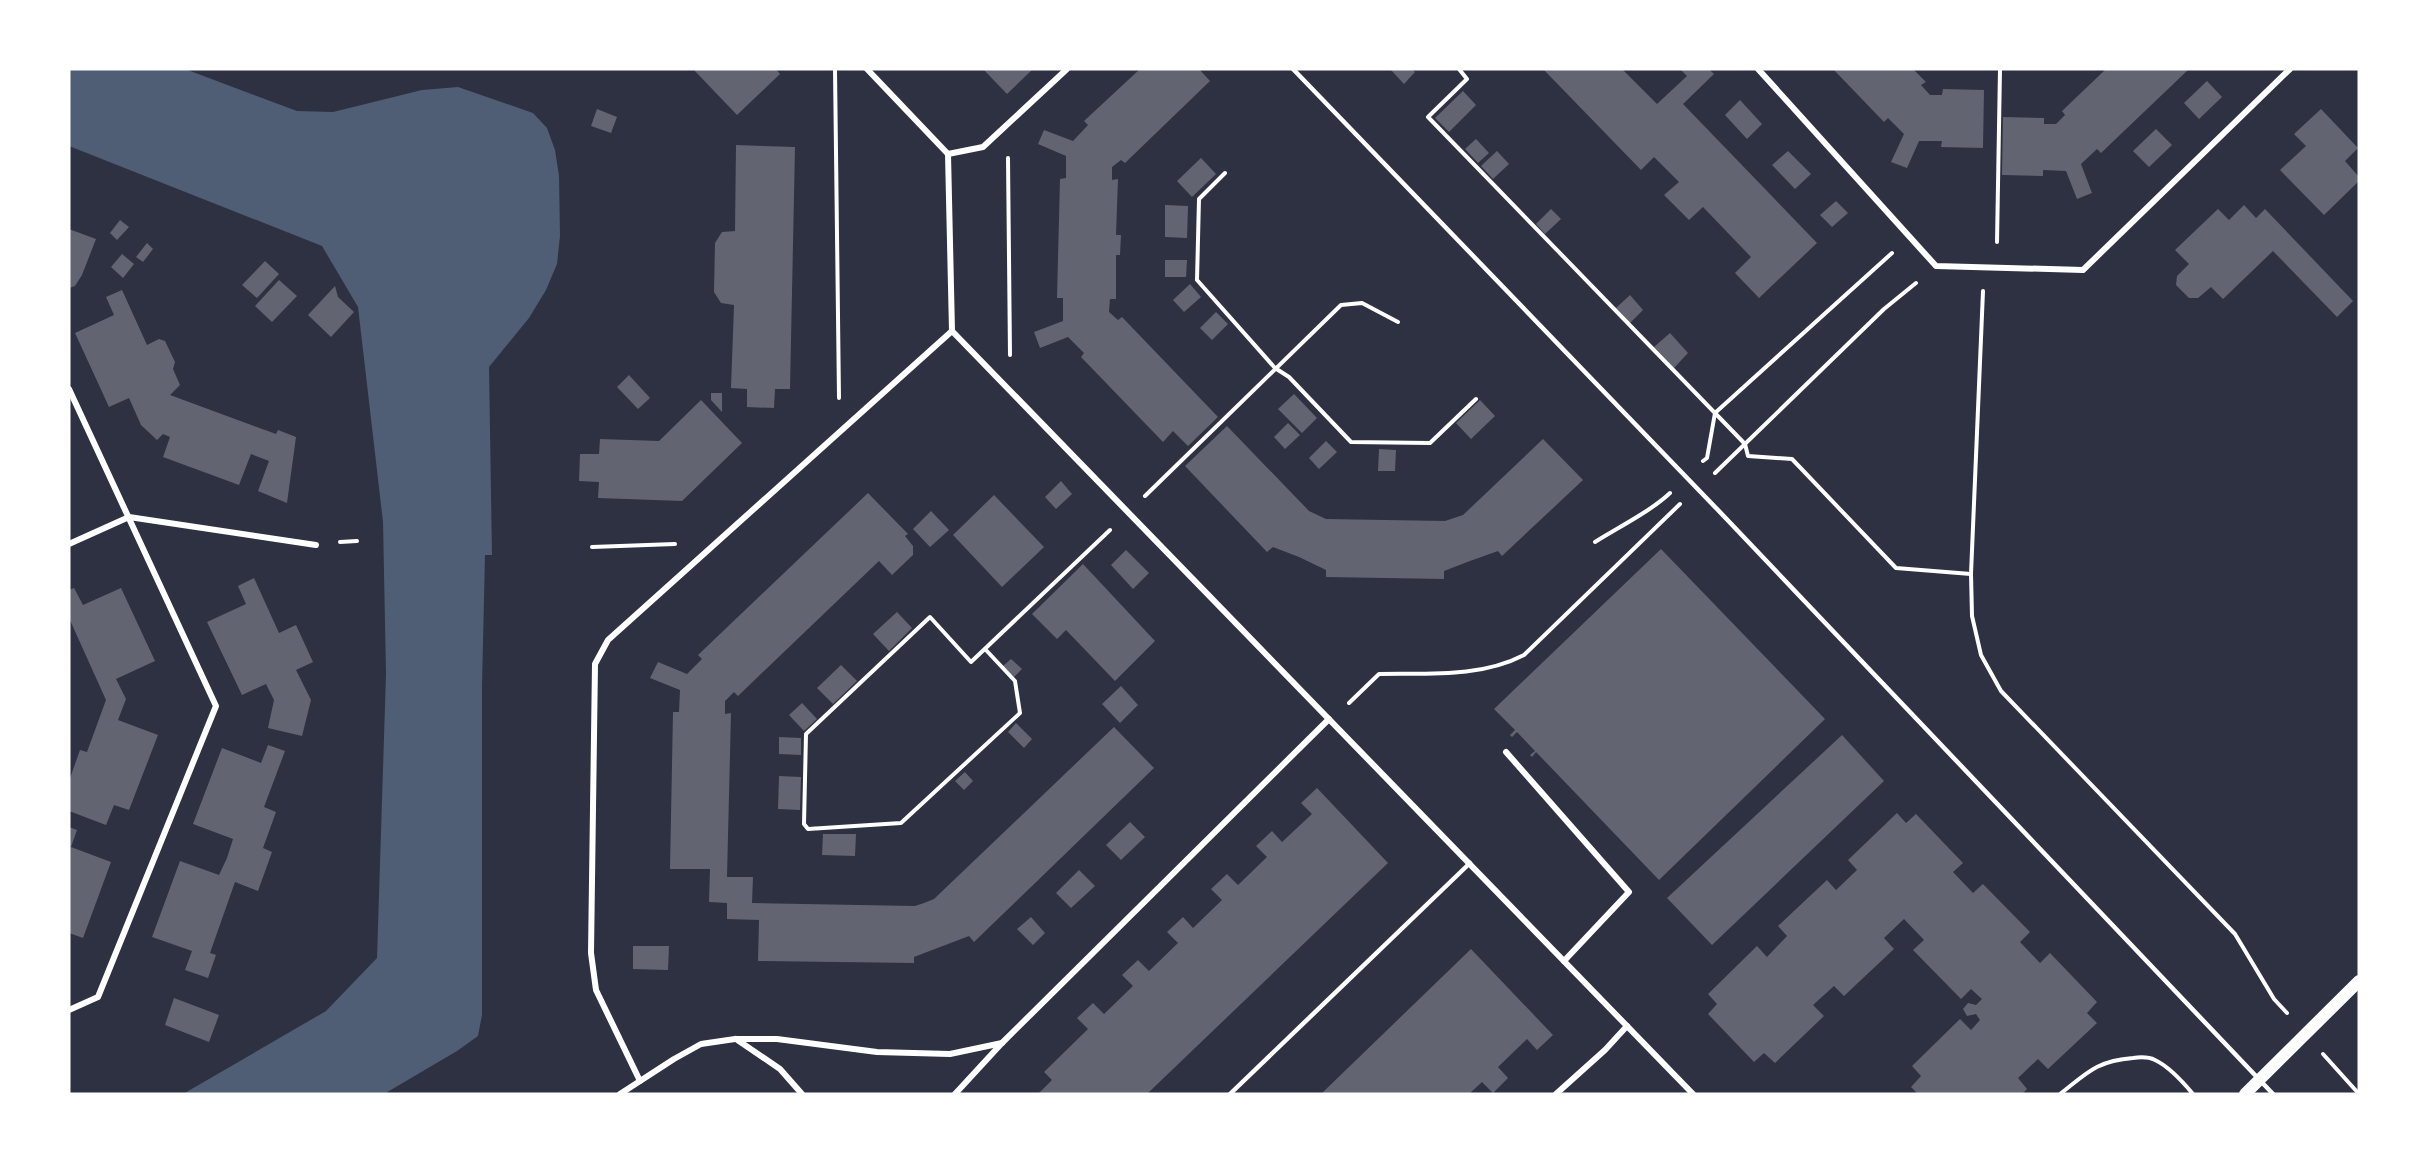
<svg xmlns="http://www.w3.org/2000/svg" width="2428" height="1163" font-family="'Noto Sans',sans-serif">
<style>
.water{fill:#4f5d75}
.building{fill:#626471}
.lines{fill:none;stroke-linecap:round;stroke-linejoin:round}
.path{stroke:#fff;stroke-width:4}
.service{stroke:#fff;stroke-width:4.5}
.minor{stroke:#fff;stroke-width:6}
.secondary{stroke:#fff;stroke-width:12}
</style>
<rect width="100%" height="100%" fill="#2d3142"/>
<path class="water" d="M 69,69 L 185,69 L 297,111 L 333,112 L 422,90 L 458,87 L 533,113 L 547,128 L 555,150 L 559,176 L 560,236 L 557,264 L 546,290 L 529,318 L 489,367 L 492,555 L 485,555 L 482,687 L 482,1015 L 478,1036 L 457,1051 L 384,1094 L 183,1094 L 326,1011 L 377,958 L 386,674 L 383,522 L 358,307 L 322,246 L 69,146 Z"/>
<g class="building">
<path d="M 693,69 L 776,69 L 780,74 L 737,115 Z"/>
<path d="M 983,69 L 1033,69 L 1007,94 Z"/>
<path d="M 1140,69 L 1199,69 L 1210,81 L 1125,163 L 1121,160 L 1112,167 L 1112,180 L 1118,179 L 1116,235 L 1121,235 L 1120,255 L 1116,255 L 1116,299 L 1110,299 L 1109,312 L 1118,320 L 1122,317 L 1218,417 L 1188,446 L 1173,431 L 1163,442 L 1081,357 L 1084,353 L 1068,337 L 1040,348 L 1034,332 L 1063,321 L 1063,298 L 1057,298 L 1060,179 L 1066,178 L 1066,156 L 1038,144 L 1044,130 L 1073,141 L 1088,125 L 1084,121 Z"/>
<path d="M 1390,69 L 1412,69 L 1415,72 L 1404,84 Z"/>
<path d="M 1543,69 L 1622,69 L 1657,104 L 1687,76 L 1680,69 L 1709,69 L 1714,74 L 1683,104 L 1817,243 L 1759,298 L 1735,273 L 1751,257 L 1703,207 L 1689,220 L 1664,195 L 1679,182 L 1654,157 L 1641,170 Z"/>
<path d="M 1833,69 L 1913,69 L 1926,82 L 1921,85 L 1930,95 L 1942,95 L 1943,89 L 1984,90 L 1983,148 L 1941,147 L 1942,141 L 1919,141 L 1907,168 L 1891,162 L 1904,134 L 1888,118 L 1884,122 Z"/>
<path d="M 2106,69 L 2189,69 L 2101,153 L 2097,149 L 2081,164 L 2092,193 L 2077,199 L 2066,171 L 2043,170 L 2043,176 L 2002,175 L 2003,117 L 2044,118 L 2044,124 L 2056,124 L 2065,115 L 2062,111 Z"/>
<path d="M 2207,81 L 2222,97 L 2199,119 L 2184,103 Z"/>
<path d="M 1463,91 L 1476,105 L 1449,132 L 1435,118 Z"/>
<path d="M 1740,100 L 1762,124 L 1747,139 L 1725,115 Z"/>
<path d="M 597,109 L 617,117 L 611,133 L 591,126 Z"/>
<path d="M 2321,109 L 2358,148 L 2345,161 L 2359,177 L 2359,181 L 2324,215 L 2280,170 L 2306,146 L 2294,134 Z"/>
<path d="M 2156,129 L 2172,145 L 2149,167 L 2133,151 Z"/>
<path d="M 1476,139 L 1489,153 L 1478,163 L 1465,149 Z"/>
<path d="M 736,145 L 795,147 L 790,389 L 775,389 L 774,408 L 747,407 L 747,389 L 731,388 L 734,305 L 721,303 L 714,292 L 715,243 L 722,232 L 735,231 Z"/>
<path d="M 1497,151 L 1509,164 L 1493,179 L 1481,166 Z"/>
<path d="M 1788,151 L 1811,174 L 1795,189 L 1772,165 Z"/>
<path d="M 1201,158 L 1216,174 L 1192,197 L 1177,181 Z"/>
<path d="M 1836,201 L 1848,213 L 1832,227 L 1820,215 Z"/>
<path d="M 1165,205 L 1188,206 L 1187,238 L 1165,237 Z"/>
<path d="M 2244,205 L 2256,218 L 2265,209 L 2353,301 L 2337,317 L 2273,251 L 2223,299 L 2211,287 L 2198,298 L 2189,298 L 2176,285 L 2177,276 L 2189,264 L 2175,250 L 2218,209 L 2229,220 Z"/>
<path d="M 1551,209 L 1561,219 L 1545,234 L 1536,224 Z"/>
<path d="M 120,220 L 129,227 L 117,240 L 110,233 Z"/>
<path d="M 69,229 L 96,239 L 82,275 L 75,286 L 69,288 Z"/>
<path d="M 147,243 L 153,249 L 143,262 L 136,257 Z"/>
<path d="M 122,254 L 134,264 L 123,278 L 111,267 Z"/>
<path d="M 1165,260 L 1187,260 L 1186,277 L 1165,277 Z"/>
<path d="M 265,261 L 279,274 L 257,298 L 242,285 Z"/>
<path d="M 279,280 L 297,296 L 272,322 L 255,306 Z"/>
<path d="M 1190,284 L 1201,297 L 1184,312 L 1173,300 Z"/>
<path d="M 335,286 L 338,297 L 354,312 L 331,337 L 308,315 Z"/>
<path d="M 122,290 L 147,345 L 159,339 L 165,341 L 175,362 L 173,369 L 180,385 L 170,395 L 276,434 L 278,430 L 296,437 L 287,503 L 258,491 L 269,461 L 251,454 L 239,485 L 163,457 L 170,437 L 163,434 L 157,440 L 141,425 L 129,398 L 109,407 L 75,333 L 114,315 L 106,297 Z"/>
<path d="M 1630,295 L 1643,310 L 1630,323 L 1616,308 Z"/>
<path d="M 1216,312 L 1228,324 L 1212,340 L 1200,328 Z"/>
<path d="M 1670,333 L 1688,353 L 1674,368 L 1654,347 Z"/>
<path d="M 629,375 L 650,398 L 638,409 L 617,387 Z"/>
<path d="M 711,393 L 722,393 L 722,412 L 711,400 Z"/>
<path d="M 1294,394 L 1317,418 L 1302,433 L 1278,409 Z"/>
<path d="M 701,400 L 742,443 L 682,501 L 598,498 L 599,482 L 579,481 L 580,454 L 599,454 L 600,439 L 659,441 Z"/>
<path d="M 1480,400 L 1495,416 L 1471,439 L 1456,423 Z"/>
<path d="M 1288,423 L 1300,435 L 1285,449 L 1274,437 Z"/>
<path d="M 1227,426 L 1309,511 L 1326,519 L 1445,521 L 1463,515 L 1543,439 L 1583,480 L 1502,556 L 1498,551 L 1470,561 L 1444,571 L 1444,579 L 1326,577 L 1326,570 L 1299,557 L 1273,547 L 1267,552 L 1185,466 Z"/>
<path d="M 1326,441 L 1337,452 L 1319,469 L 1309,458 Z"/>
<path d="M 1379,449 L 1396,450 L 1395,471 L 1378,471 Z"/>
<path d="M 1061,481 L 1072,494 L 1056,509 L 1045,497 Z"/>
<path d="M 868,493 L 908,534 L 905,536 L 913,546 L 913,555 L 892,575 L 879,561 L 738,696 L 734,692 L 725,701 L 725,714 L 731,713 L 727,877 L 753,877 L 752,903 L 915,906 L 924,903 L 934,899 L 1114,727 L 1154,768 L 974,942 L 969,936 L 914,957 L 914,963 L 758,961 L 759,920 L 727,919 L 727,903 L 709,902 L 710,869 L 670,869 L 673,712 L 679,712 L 680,690 L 650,678 L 658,662 L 687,674 L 702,659 L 698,655 Z"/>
<path d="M 994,495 L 1044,547 L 1002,587 L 953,535 Z"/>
<path d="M 931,511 L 949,530 L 930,547 L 913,529 Z"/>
<path d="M 1661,549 L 1825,719 L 1659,880 L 1536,752 L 1532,757 L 1530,755 L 1535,751 L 1517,732 L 1512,737 L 1510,735 L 1515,730 L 1494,709 Z"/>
<path d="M 1126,550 L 1149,573 L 1133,589 L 1111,565 Z"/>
<path d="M 1083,564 L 1155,641 L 1115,681 L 1066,630 L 1057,639 L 1032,614 Z"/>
<path d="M 254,578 L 279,633 L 296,625 L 313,662 L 296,670 L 311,700 L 302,736 L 268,728 L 274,700 L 266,684 L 242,695 L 207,622 L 246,604 L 238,586 Z"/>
<path d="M 74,588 L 83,605 L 121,588 L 155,661 L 116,679 L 126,699 L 118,720 L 158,735 L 129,810 L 114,805 L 106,825 L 69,811 L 69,781 L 80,750 L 87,752 L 106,700 L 69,618 L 69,590 Z"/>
<path d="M 897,612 L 912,628 L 889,651 L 873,634 Z"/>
<path d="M 1011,659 L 1022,669 L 1014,677 L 1003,666 Z"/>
<path d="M 841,665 L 857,681 L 833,704 L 817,688 Z"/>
<path d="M 1121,686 L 1138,705 L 1120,723 L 1102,704 Z"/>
<path d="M 802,703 L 817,719 L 804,731 L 789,715 Z"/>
<path d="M 1016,723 L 1032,739 L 1024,748 L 1008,732 Z"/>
<path d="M 1842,735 L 1884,781 L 1712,945 L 1667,898 Z"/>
<path d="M 779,737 L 801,738 L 801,755 L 779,754 Z"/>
<path d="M 268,745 L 285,751 L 264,807 L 276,812 L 263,848 L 272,852 L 258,891 L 235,882 L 210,953 L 216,955 L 208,978 L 185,970 L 192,951 L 152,937 L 180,861 L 219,875 L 227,858 L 233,839 L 193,824 L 222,748 L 261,763 Z"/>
<path d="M 965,772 L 973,781 L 964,790 L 955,781 Z"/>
<path d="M 779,776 L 801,777 L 800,810 L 778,809 Z"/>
<path d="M 1317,788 L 1388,863 L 1147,1094 L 1038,1094 L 1052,1080 L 1044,1072 L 1088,1029 L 1077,1018 L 1093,1003 L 1104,1014 L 1133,986 L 1122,975 L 1138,960 L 1149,971 L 1178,943 L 1167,932 L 1183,917 L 1193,928 L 1222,900 L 1211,889 L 1227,874 L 1238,885 L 1267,857 L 1256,846 L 1272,831 L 1282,842 L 1312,814 L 1301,803 Z"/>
<path d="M 1897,813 L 1906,823 L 1916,814 L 1963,863 L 1953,872 L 1973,893 L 1983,884 L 2030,932 L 2020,942 L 2040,963 L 2050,953 L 2097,1002 L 2087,1013 L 2097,1023 L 2048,1069 L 2038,1059 L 2018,1078 L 2027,1089 L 2022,1094 L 1918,1094 L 1911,1087 L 1921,1076 L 1912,1066 L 1960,1019 L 1971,1030 L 1980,1020 L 1976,1014 L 1967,1016 L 1963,1009 L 1968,1003 L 1976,1005 L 1982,999 L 1971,989 L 1961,999 L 1913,950 L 1924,940 L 1904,919 L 1884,938 L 1894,949 L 1844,996 L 1834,986 L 1813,1005 L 1824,1016 L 1775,1063 L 1764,1053 L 1754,1062 L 1708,1014 L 1717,1004 L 1708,994 L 1757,946 L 1767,957 L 1787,936 L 1778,926 L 1827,880 L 1836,890 L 1857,870 L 1848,860 Z"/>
<path d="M 1130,822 L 1145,837 L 1121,860 L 1106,845 Z"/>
<path d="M 69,827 L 77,830 L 71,847 L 111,862 L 83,938 L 69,933 Z"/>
<path d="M 823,834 L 856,834 L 855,856 L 822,855 Z"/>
<path d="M 1079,870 L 1095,886 L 1071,908 L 1056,893 Z"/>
<path d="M 1031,917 L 1045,933 L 1033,945 L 1017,929 Z"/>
<path d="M 633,946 L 669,946 L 668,970 L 633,969 Z"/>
<path d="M 1471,949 L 1553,1035 L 1537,1050 L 1527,1039 L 1498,1067 L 1508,1078 L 1493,1093 L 1482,1082 L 1469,1094 L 1321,1094 Z"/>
<path d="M 174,998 L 219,1015 L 209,1042 L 165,1025 Z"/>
</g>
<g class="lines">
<g class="path">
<path d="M 835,69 L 839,398"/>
<path d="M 1459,69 L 1467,79 L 1428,117 L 1745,444 L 1748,456 L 1792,459 L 1896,568 L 1971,574"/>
<path d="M 1008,158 L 1010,355"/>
<path d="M 1225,173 L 1199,199 L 1197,280 L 1275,368 L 1289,377 L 1351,442 L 1430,443 L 1476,399"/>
<path d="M 1997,242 L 2000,69"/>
<path d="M 1983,291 L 1971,574 L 1972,616 L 1981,655 L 2001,691 L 2235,934 L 2274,999 L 2287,1013"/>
<path d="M 1703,461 L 1707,458 L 1715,413 L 1892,253"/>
<path d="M 1715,473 L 1884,309 L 1916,283"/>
<path d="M 1145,496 L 1341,305 L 1362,303 L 1398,322"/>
<path d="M 340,542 L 357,541"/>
<path d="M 1595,542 C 1619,527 1651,511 1670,493"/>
<path d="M 592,547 L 675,544"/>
<path d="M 985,649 L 1015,681 L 1020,713 L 901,823 L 808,829 L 804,824 L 806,734 L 930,617 L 971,662 L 1110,530"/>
<path d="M 1349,703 L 1379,674 C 1427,673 1480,678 1524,655 L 1680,504"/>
<path d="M 2323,1054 L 2359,1094"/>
<path d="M 2060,1094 C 2087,1073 2096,1061 2133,1058 C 2140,1057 2149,1057 2155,1060 C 2170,1067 2183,1082 2193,1094"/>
</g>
<g class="service">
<path d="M 1293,69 L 1717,509 L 2273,1094"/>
<path d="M 1230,1094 L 1470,863"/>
</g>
<g class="minor">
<path d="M 867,69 L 948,154 L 952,331 L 1693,1094"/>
<path d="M 1758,69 L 1936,266 L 2083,270 L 2290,69"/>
<path d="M 948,154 L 983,147 L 1067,69"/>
<path d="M 69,389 L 216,706 L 98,997 L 69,1010"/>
<path d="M 69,544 L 129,517 L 316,545"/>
<path d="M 1506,752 L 1629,892 L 1564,961"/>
<path d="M 736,1039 L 780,1069 L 802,1094"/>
<path d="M 640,1081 L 596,990 L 591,953 L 595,664 L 608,640 L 952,331"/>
<path d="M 620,1094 L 674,1059 L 701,1044 L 735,1039 L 777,1039 L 877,1052 L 950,1054 L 1002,1043"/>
<path d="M 955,1094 L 1002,1043 L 1329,719"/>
<path d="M 1556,1094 L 1605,1050 L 1627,1026"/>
</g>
<path class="secondary" d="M 2245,1094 L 2359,981"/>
</g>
<rect width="2428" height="1163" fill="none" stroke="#ffffff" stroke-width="141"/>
</svg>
